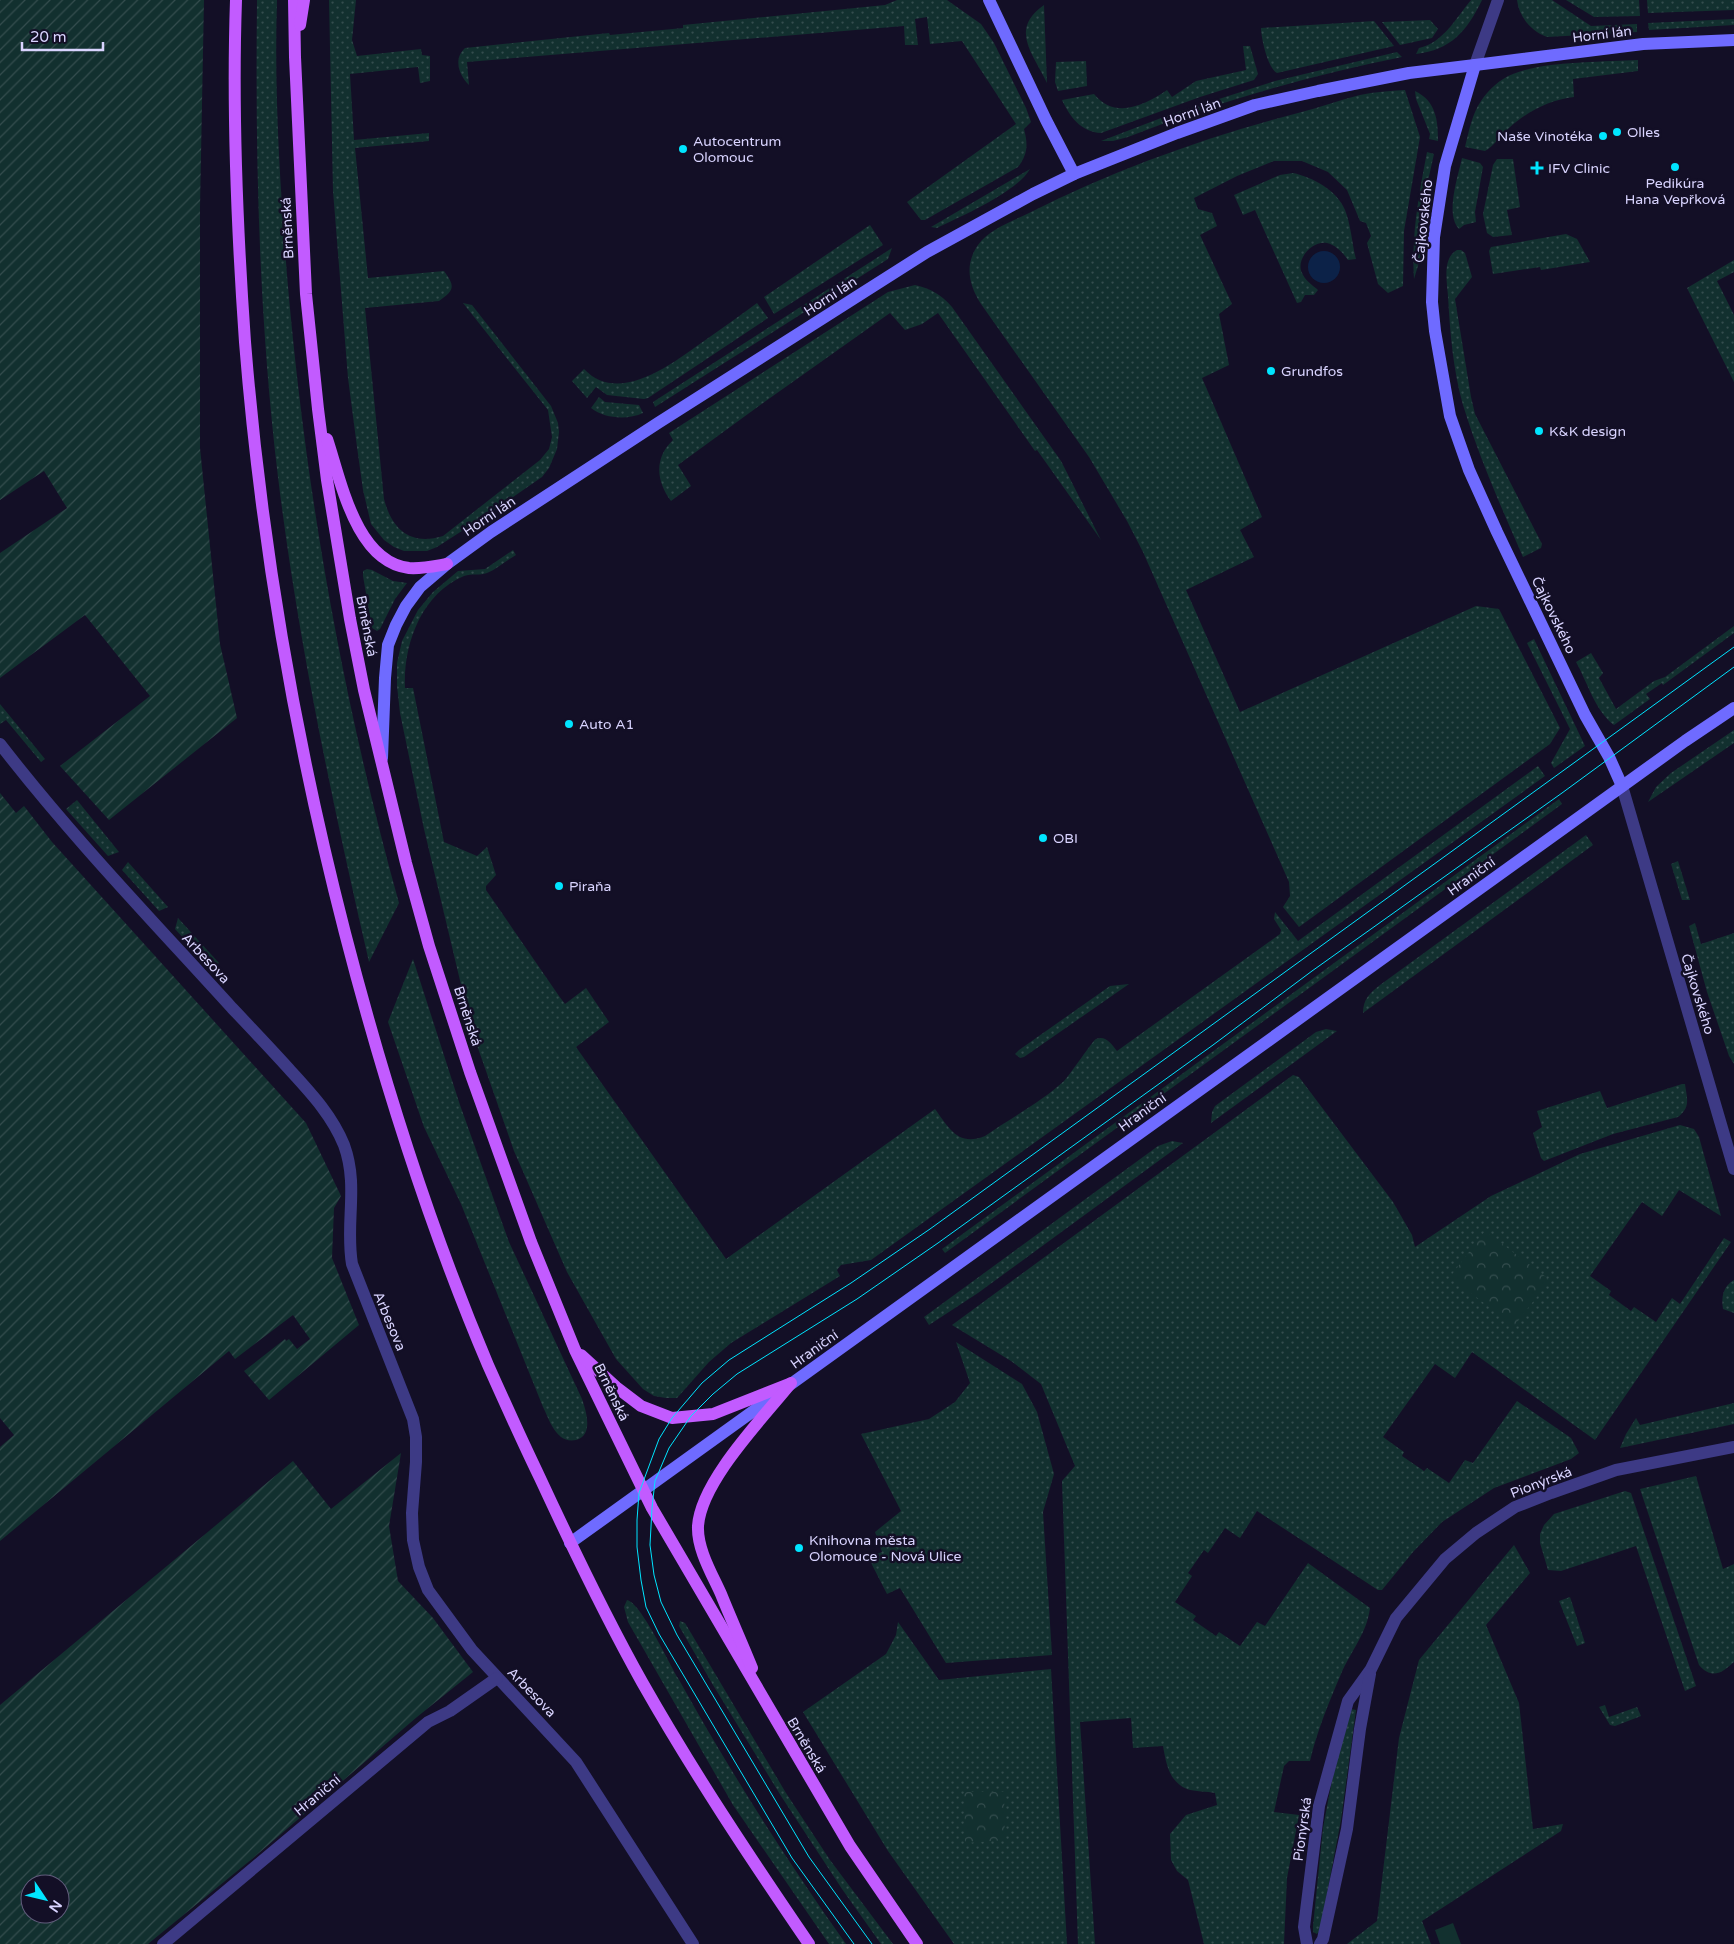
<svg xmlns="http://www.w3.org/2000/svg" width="1734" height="1944" font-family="'Varela Round',sans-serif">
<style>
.grass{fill:url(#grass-dots)}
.forest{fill:url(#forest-crowns)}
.garden{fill:url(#garden-furrows);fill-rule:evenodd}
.pitch{fill:#12302f}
.water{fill:#0c2248}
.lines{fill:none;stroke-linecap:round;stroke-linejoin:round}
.street{stroke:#3d3a85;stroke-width:12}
.secondary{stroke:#6f6bff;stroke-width:12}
.primary{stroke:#c25bff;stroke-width:12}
.tram{stroke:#00e5ff;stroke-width:1}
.poi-dot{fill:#00e5ff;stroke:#130f26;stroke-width:2}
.labels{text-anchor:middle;stroke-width:5;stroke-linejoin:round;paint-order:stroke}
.street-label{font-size:14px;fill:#d9d4ff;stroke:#130f26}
.poi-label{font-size:14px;fill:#d9d4ff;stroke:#130f26;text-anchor:start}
</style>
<defs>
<pattern id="grass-dots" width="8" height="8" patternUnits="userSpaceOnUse" patternTransform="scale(1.25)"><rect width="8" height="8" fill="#12302f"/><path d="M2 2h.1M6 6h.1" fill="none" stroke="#344d4e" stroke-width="1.8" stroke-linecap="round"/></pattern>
<pattern id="forest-crowns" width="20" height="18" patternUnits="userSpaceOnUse" patternTransform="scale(1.25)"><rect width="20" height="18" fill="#12302f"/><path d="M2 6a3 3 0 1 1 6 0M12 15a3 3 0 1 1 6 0" fill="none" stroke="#344d4e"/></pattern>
<pattern id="garden-furrows" width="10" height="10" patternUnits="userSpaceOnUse" patternTransform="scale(1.25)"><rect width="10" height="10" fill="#12302f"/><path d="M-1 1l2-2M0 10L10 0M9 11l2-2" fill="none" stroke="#344d4e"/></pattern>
</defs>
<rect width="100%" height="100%" fill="#130f26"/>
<g class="grass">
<path d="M 257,0 L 277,0 C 274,92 280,184 287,275 C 305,488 342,698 399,903 L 369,962 C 332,801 298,641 278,477 C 259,319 255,159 257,0 Z"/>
<path d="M 329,0 L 356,0 L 352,40 L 357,56 L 421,49 L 422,55 L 430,56 L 430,81 L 420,83 L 418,67 L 350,74 L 354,140 L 429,133 L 429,141 L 355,148 L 368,278 L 444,271 C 455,286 455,290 439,301 L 365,308 L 384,499 C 392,530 411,546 443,536 L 540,460 L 549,449 L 552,437 L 548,410 L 463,303 L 472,305 L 551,406 L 558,423 L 559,432 L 557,449 L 549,468 L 542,477 L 493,511 L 437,547 L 427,551 L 404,551 L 394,547 L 384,540 L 371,524 L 363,490 L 357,447 L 348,378 L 333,191 Z"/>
<path d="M 897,0 L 947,0 L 981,24 L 994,43 L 1026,108 L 1031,122 L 1024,129 C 1028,144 1028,154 1018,167 L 925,220 L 921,220 L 907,202 L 1016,124 L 962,41 L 930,44 L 927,17 L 915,19 L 918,45 L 905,45 L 904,26 L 467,62 L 469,85 C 459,75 453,59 465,48 L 609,33 L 610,35 L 683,28 L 683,25 L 885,5 Z"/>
<path d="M 1471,0 L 1482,0 C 1467,31 1451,50 1416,54 L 1419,48 C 1443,43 1456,18 1471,0 Z"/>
<path d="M 1517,0 L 1552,0 L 1591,26 L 1637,24 L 1637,32 L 1547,37 C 1531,31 1519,17 1517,0 Z"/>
<path d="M 1566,0 L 1639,0 L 1640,16 L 1594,17 Z"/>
<path d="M 1647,0 L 1734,0 L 1734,10 L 1648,13 Z"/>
<path d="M 1044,5 L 1047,83 C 1033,54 1009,29 1044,5 Z"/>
<path d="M 1734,19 L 1734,25 L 1649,30 L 1648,23 Z"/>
<path d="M 1430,20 L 1438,29 L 1432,38 L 1400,45 L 1382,22 Z"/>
<path d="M 1374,21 L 1394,46 L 1277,73 C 1268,69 1261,38 1261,28 Z"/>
<path d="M 1243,46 L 1250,46 L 1258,74 L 1254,80 L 1200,97 L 1101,133 C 1081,132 1070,117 1062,100 L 1094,94 C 1115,120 1145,105 1167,90 L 1172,97 L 1196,81 L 1246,70 Z"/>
<path d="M 1397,52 L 1402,57 C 1308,76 1217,102 1128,137 L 1113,141 L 1101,141 L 1169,115 L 1275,81 Z"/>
<path d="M 1638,60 L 1638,71 L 1573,79 L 1574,97 C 1549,100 1526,112 1508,129 C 1500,136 1494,146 1485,151 L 1465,147 C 1469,131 1472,114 1481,101 C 1489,89 1500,79 1513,74 C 1544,61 1603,62 1638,60 Z"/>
<path d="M 1086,61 L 1087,86 L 1058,91 L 1055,82 L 1056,62 Z"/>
<path d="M 1405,90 L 1420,137 L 1404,231 L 1403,286 L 1388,293 L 1378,284 L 1367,243 L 1371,236 L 1366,223 L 1360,221 L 1347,190 L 1328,172 L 1302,161 L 1274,161 L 1237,176 L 1194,198 L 1198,209 L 1212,213 L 1217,226 L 1200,235 L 1232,304 L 1219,314 L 1229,365 L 1202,378 L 1262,517 L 1240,530 L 1254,557 L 1186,590 L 1240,712 L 1476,606 L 1499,609 L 1560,728 L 1550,744 L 1299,927 L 1283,907 L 1290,896 L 1289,882 L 1143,552 L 1127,521 L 1089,457 L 981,304 C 969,285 964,265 978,245 C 989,229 1013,221 1029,213 C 1114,170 1206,137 1298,113 C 1319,108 1339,100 1360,95 C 1374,92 1390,91 1405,90 Z"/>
<path d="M 1415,91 C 1436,101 1438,120 1438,141 L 1429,139 L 1430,134 L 1416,99 Z"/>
<path d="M 1427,152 L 1434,154 L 1423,203 L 1420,259 L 1414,279 C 1411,236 1419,194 1427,152 Z"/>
<path d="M 1462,158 L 1480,163 L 1483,167 L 1475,212 L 1476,222 L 1464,225 L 1459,229 C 1445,214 1458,177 1462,158 Z"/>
<path d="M 1497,159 L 1513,159 L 1520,207 L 1507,210 L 1512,235 L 1493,237 L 1487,233 L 1483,214 L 1493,165 Z"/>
<path d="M 1030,169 C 1017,192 962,216 937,228 L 931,227 Z"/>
<path d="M 1293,173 C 1312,177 1337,190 1345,210 C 1351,225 1352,244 1356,259 L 1348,260 C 1343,253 1336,245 1327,243 C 1313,240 1295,259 1302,273 C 1305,280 1312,285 1318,290 L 1314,295 L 1305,295 L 1301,302 L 1297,303 L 1255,210 L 1243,215 L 1234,195 L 1280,175 Z"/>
<path d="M 870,225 L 883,245 L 774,314 L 764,297 Z"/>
<path d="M 1566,234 L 1577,239 L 1590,262 L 1541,270 L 1540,267 L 1493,274 L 1489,251 L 1491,247 Z"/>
<path d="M 892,248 L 888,259 L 655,407 L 653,402 Z"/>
<path d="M 1457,250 L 1461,250 L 1465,253 L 1472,277 L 1455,299 L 1471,397 L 1475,414 L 1542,544 L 1541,548 L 1523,557 C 1501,507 1479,457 1463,405 C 1453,370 1450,332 1448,296 C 1447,282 1442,258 1457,250 Z"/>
<path d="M 1734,260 L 1734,272 L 1717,281 L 1734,315 L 1734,382 L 1687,288 Z"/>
<path d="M 915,285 C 931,289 941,294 952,307 L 1061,461 L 1101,540 L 1037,450 L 1035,451 L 938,313 L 922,324 L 905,330 L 890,313 L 763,403 L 678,465 L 691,486 L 671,501 C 656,481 654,458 673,440 L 669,433 L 888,292 Z"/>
<path d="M 757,303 L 768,318 L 648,398 L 644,399 L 607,395 L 596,387 L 587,398 L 572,381 L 584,369 C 619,406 673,363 704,341 C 722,328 740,316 757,303 Z"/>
<path d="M 599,397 L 605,402 L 639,405 L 643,413 C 628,420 605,419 591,408 Z"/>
<path d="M 513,550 L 516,555 C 507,560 497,569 487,573 C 480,576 472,573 464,576 C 421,594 403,645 405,688 L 413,688 L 444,842 L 477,856 L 487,847 L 496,875 L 486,886 L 486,890 L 559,996 L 565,1004 L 586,988 L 609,1022 L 576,1047 L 726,1259 L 935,1109 C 949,1128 958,1147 985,1136 C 1008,1120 1044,1100 1064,1081 C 1070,1075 1093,1040 1096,1039 C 1106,1035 1112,1045 1117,1051 L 1280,934 L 1281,930 L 1274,919 L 1275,912 L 1298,941 L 1538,766 L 1545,776 L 871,1260 L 841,1265 L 837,1270 L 840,1276 L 731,1343 L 709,1362 L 677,1398 L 666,1398 L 654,1396 L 643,1389 L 616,1359 L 567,1272 L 514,1151 L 472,1031 L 424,829 L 400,713 L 397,686 L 397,663 L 402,641 L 418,610 L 433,592 L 458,571 L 485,569 Z"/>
<path d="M 367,569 L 372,570 L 393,581 L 407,583 L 395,599 L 380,629 L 377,631 L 372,628 L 363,576 L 363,571 Z"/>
<path d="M 1734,626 L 1734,633 L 1663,685 L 1662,683 L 1646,694 L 1650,699 L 1614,725 C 1595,711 1587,681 1576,662 L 1591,653 L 1603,673 L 1599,678 L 1616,709 L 1654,681 L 1665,677 Z"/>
<path d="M 1534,639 L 1585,746 L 1554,768 L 1551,763 L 1570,729 L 1527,643 Z"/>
<path d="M 0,704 L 45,759 L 41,762 L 6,720 L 0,724 Z"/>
<path d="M 1734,730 L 1734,743 L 1648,802 L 1656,787 L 1671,773 Z"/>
<path d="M 1559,799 L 1562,804 L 945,1253 L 942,1249 Z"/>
<path d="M 77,800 L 119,852 L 108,856 L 66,809 Z"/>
<path d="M 1586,835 L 1593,845 L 1363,1013 C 1363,999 1370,993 1380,985 Z"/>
<path d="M 1678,861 L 1690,900 L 1682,900 L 1671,864 Z"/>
<path d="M 128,862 L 168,907 L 159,911 L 122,870 Z"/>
<path d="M 178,918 L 219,963 L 212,969 L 175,929 Z"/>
<path d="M 1695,923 L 1701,944 L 1734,933 L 1734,1064 L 1729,1056 L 1707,992 L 1689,926 Z"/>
<path d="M 413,959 L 460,1105 L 509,1242 L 582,1399 C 586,1411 594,1435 576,1440 C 570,1441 565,1440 561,1437 C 552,1430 548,1417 543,1407 L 461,1204 L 424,1127 L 388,1022 Z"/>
<path d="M 1129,984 L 1024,1057 L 1020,1058 L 1015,1054 L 1019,1050 L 1110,986 Z"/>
<path d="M 1326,1029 L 1337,1031 L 1211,1123 L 1212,1112 L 1215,1106 L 1316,1032 Z"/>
<path d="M 1293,1075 L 1299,1077 L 1393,1202 L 1412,1235 L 1415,1247 L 1491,1196 L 1580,1154 L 1680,1125 L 1694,1129 L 1699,1137 L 1721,1216 L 1679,1190 L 1662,1216 L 1642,1202 L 1590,1276 L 1611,1291 L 1609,1295 L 1631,1311 L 1634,1307 L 1656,1322 L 1672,1298 L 1680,1304 L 1724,1238 L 1731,1242 L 1595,1440 L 1472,1352 L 1455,1378 L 1435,1364 L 1383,1437 L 1404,1452 L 1402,1456 L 1424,1471 L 1427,1468 L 1449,1483 L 1465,1460 L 1473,1463 L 1517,1401 L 1571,1438 L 1579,1453 L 1571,1459 L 1494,1488 L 1442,1522 L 1413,1552 L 1382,1590 L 1378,1590 L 1257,1511 L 1240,1538 L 1225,1528 L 1208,1553 L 1204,1550 L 1188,1573 L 1192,1576 L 1175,1602 L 1196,1616 L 1193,1620 L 1216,1636 L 1219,1632 L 1240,1646 L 1257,1622 L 1265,1626 L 1308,1563 L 1370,1608 C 1367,1633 1351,1651 1341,1674 C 1329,1702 1317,1731 1310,1761 L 1289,1761 L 1284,1766 L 1274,1812 L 1299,1815 L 1287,1878 L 1284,1944 L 1204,1944 L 1188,1880 L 1177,1871 L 1171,1860 L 1170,1834 L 1186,1815 L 1217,1805 L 1215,1793 C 1207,1791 1195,1792 1187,1789 C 1169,1782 1166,1763 1163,1746 L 1133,1748 L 1131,1718 L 1080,1722 L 1095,1944 L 1078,1944 L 1062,1481 L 1075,1466 L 1041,1384 L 1011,1361 L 952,1325 Z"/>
<path d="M 1682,1084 L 1685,1084 C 1687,1099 1691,1107 1678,1117 L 1613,1134 L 1544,1161 L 1541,1158 L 1533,1133 L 1542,1127 L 1537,1111 L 1600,1091 L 1607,1108 Z"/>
<path d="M 1172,1141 L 1183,1143 L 978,1293 L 929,1325 L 924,1317 L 1158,1146 Z"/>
<path d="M 1734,1280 L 1734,1313 L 1723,1309 C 1721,1297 1723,1286 1734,1280 Z"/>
<path d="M 956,1342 L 1022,1384 L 1037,1412 L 1054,1474 L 1043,1512 L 1052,1655 L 946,1663 L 900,1588 L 887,1594 L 868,1557 L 882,1552 L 875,1532 L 901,1511 L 861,1434 L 929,1419 L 955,1402 L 970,1383 Z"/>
<path d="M 1734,1403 L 1734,1424 L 1620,1448 L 1626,1434 L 1636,1418 L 1640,1425 Z"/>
<path d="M 1696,1476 L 1723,1569 L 1734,1564 L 1734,1662 C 1722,1673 1712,1680 1699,1665 L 1640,1489 Z"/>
<path d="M 1625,1491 L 1631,1493 L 1696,1686 L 1685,1691 L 1636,1546 L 1561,1571 L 1548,1570 L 1540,1543 L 1540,1534 L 1544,1525 L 1554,1514 Z"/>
<path d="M 1514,1545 L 1530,1573 L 1486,1625 L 1519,1703 L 1533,1829 L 1563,1824 L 1561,1831 L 1422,1921 L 1431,1944 L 1347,1944 L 1377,1921 L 1399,1738 L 1419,1660 Z"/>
<path d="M 1570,1597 L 1585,1643 L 1577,1646 L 1559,1601 Z"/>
<path d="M 627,1600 C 641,1603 669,1663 678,1678 C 729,1770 785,1858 846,1944 L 829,1944 L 733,1805 L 628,1622 L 624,1607 Z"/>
<path d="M 680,1621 L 685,1623 L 786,1793 L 830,1860 L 893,1944 L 881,1944 L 842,1889 L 781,1796 L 713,1685 L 679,1626 Z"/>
<path d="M 898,1622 L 939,1680 L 1051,1669 L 1067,1944 L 954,1944 L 888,1851 L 803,1712 L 886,1654 L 896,1635 Z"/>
<path d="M 1605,1705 L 1609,1717 L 1637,1707 L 1641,1716 L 1615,1726 L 1610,1725 L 1599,1707 Z"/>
<path d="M 1351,1709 L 1356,1710 L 1341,1820 L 1320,1930 L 1317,1934 L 1313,1932 L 1313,1926 L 1323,1828 L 1336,1759 Z"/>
</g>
<g class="forest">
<path d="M 1485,1231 L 1550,1280 L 1514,1326 L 1450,1277 Z"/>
<path d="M 964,1792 L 1004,1792 L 1005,1840 L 965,1843 Z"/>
</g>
<g class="garden">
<path d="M 0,0 L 204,0 L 200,207 L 200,448 L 220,644 L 237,718 L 109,820 L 60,766 L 150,696 L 85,615 L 0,678 L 0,553 L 67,508 L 44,471 L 0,500 Z"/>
<path d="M 0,793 L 16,813 L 24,806 L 52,842 L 306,1123 L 341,1196 L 334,1208 L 332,1258 L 359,1325 L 269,1400 L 244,1371 L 285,1339 L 286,1341 L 289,1339 L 297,1349 L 310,1339 L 293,1315 L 235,1359 L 229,1351 L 0,1541 L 0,1447 L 14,1435 L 0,1418 Z"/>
<path d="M 401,1453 L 389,1526 L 398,1581 L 433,1618 L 473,1672 L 417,1717 L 252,1859 L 148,1944 L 0,1944 L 0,1705 L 293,1461 L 331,1509 ZM 30,1884 L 60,1884 L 60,1914 L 30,1914 Z"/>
</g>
<path class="pitch" d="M 1453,1923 L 1461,1944 L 1440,1944 L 1435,1930 Z"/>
<circle class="water" cx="1324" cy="267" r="16"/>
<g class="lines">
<g class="street">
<path d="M 1475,65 L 1498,0"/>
<path d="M 0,744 C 72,837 153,921 232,1008 C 251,1028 270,1048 289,1069 C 310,1092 332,1115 344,1145 C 359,1186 345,1223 352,1264 L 413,1419 L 416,1437 L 416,1462 L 412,1513 L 413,1540 L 419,1567 L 428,1590 L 472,1650 L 576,1762 L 693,1944"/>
<path d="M 1622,786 L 1734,1169"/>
<path d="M 163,1944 L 428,1722 L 450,1711 L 497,1678"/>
<path d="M 1307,1944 L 1304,1927 L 1319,1806 L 1348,1701 L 1371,1669 L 1396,1618 L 1445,1559 L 1476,1533 L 1515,1507 L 1551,1493 L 1616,1470 L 1734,1447"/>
<path d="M 1320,1944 L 1323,1939 L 1347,1829 L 1360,1729 L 1370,1674"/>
</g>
<g class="secondary">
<path d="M 989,0 L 1046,120 L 1074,174"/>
<path d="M 1475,65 L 1445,166 L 1434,237 L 1432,302 L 1435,331 L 1450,416 L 1469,470 L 1497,532 L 1585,715 L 1609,757 L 1622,786"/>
<path d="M 382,758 L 385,678 L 388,645 L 396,625 L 406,606 L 420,587 L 447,564 L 491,532 L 658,423 L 927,252 L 1033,194 L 1074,174 L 1177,133 L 1255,105 L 1318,91 L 1409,73 L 1475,65 L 1643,44 L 1734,40"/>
<path d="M 570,1543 L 1685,741 L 1734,708"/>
</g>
<g class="primary">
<path d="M 236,0 C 232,114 237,228 245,342 C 261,542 295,739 345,933 C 383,1080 429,1226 488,1365 C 505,1403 522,1441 540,1478 C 572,1547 605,1616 642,1682 C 693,1772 751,1859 809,1944"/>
<path d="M 294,0 L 295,57 L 306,294 L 318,409 L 327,480 L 350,619 L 364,690 L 406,863 L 429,946 L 470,1072 L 531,1242 L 575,1350 L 652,1508 L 850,1846 L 917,1944"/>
<path d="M 300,25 L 304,0"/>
<path d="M 327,439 C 341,481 356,562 409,568 C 422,569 435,566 447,564"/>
<path d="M 581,1355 L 616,1387 L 641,1406 L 672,1418 L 713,1414 L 789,1384"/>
<path d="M 752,1668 C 742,1643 731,1619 721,1594 C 712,1574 697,1549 698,1526 C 701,1481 763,1418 791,1383"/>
</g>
<g class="tram">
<path d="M 854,1944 L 792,1858 L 659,1634 L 646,1607 L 641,1580 L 637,1547 L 637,1520 L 639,1493 L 659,1439 L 672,1418 L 702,1383 L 729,1360 L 851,1283 L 930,1229 L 1734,647"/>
<path d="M 872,1944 L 809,1857 L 677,1635 L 661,1602 L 654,1575 L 650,1545 L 652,1508 L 655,1481 L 669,1448 L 691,1416 L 713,1394 L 737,1374 L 857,1299 L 938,1243 L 1213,1045 L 1312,971 L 1562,793 L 1734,667"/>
</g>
</g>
<g class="poi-dot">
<circle cx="1617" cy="132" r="5"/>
<circle cx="1603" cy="136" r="5"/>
<circle cx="683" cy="149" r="5"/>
<circle cx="1675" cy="167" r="5"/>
<path d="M1534.5 160.5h5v5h5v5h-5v5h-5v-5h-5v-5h5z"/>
<circle cx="1271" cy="371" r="5"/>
<circle cx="1539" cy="431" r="5"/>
<circle cx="569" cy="724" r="5"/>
<circle cx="1043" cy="838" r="5"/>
<circle cx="559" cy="886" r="5"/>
<circle cx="799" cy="1548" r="5"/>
</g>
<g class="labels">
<g class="street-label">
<text transform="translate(1602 34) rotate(-7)" y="5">Horní lán</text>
<text transform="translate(1192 112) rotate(-20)" y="5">Horní lán</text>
<text transform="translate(1423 221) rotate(-84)" y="5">Čajkovského</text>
<text transform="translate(287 228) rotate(-93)" y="5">Brněnská</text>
<text transform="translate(830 296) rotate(-33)" y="5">Horní lán</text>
<text transform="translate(489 516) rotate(-34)" y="5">Horní lán</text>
<text transform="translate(1554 615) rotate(64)" y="5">Čajkovského</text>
<text transform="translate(367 626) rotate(79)" y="5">Brněnská</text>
<text transform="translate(1471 876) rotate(-36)" y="5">Hraniční</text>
<text transform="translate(206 958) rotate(47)" y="5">Arbesova</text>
<text transform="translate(1698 994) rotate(73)" y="5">Čajkovského</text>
<text transform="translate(468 1016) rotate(72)" y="5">Brněnská</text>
<text transform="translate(1142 1112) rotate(-36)" y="5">Hraniční</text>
<text transform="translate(390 1321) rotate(67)" y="5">Arbesova</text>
<text transform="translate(814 1349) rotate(-36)" y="5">Hraniční</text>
<text transform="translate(612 1392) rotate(64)" y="5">Brněnská</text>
<text transform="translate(1541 1482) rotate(-21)" y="5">Pionýrská</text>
<text transform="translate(532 1692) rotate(46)" y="5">Arbesova</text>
<text transform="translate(807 1745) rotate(59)" y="5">Brněnská</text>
<text transform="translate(317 1795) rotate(-40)" y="5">Hraniční</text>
<text transform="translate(1302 1829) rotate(-82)" y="5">Pionýrská</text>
</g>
<g class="poi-label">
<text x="1627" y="137">Olles</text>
<text x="1593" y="141" text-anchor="end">Naše Vinotéka</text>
<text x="693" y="146">Autocentrum<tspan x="693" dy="16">Olomouc</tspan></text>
<text x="1548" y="173">IFV Clinic</text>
<text x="1675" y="188" text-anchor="middle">Pedikúra<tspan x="1675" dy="16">Hana Vepřková</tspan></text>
<text x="1281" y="376">Grundfos</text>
<text x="1549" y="436">K&amp;K design</text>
<text x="579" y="729">Auto A1</text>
<text x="1053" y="843">OBI</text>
<text x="569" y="891">Piraňa</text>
<text x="809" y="1545">Knihovna města<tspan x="809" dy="16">Olomouce - Nová Ulice</tspan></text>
</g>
</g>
<g transform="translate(45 1899) rotate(125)"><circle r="24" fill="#130f26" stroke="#625e7d"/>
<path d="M0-4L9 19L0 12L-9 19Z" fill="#00e5ff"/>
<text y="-8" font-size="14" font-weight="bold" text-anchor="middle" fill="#d9d4ff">N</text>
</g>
<path d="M22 42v8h81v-8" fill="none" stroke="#d9d4ff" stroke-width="2.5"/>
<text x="30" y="42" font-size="15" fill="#d9d4ff" stroke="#130f26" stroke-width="4" paint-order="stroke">20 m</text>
</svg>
